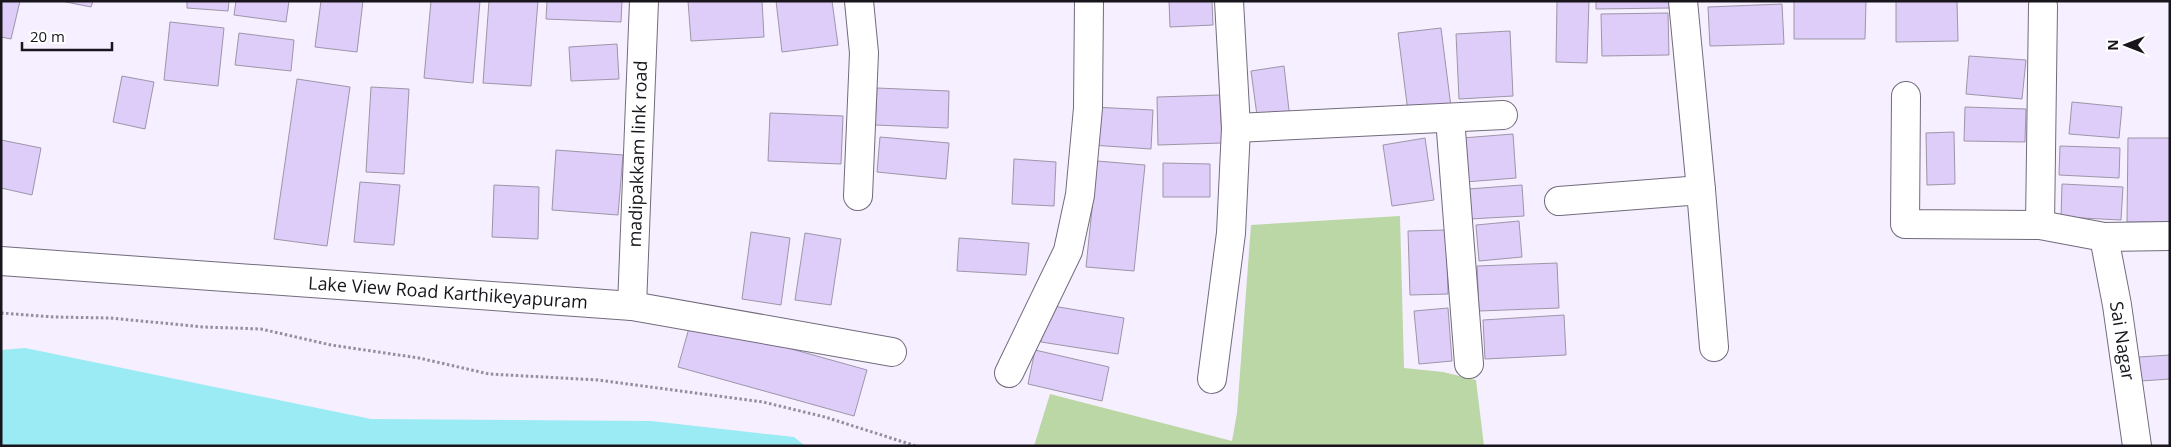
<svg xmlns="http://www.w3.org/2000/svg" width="2171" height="447" font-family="'Open Sans',sans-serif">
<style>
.green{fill:#bbd7a5}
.water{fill:#9aebf4}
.building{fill:#deccf9;stroke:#9d96a8}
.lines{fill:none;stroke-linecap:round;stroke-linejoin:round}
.street-casing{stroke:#726b7c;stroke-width:30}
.path{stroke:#948f9b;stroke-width:3;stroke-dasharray:2.5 2.5;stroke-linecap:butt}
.street{stroke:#fff;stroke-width:28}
.labels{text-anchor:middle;stroke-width:5;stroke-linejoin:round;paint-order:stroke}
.street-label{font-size:18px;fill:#18151c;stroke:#fff}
</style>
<rect width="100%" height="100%" fill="#f5efff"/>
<path class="green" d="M 1400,216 L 1404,368 L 1443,372 L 1476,380 L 1484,446 L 1034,446 L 1050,394 L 1232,441 L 1237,413 L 1251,225 Z"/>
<path class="water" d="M 25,348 L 371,419 L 651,421 L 794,437 L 805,446 L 1,446 L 1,350 Z"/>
<g class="building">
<path d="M 1,1 L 20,1 L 11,39 L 1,37 Z"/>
<path d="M 61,1 L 93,1 L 91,7 Z"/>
<path d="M 187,1 L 229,1 L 228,11 L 187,8 Z"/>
<path d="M 236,1 L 289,1 L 286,22 L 234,15 Z"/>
<path d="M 321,1 L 363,1 L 357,52 L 315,47 Z"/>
<path d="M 431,1 L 480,1 L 473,83 L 424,78 Z"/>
<path d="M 489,1 L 538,1 L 531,86 L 483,83 Z"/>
<path d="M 547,1 L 622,1 L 621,22 L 546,19 Z"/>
<path d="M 688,1 L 762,1 L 764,37 L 691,41 Z"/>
<path d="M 776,1 L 832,1 L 838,45 L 782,52 Z"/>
<path d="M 1169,1 L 1212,1 L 1213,25 L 1170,27 Z"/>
<path d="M 1557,1 L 1589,1 L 1587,63 L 1556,62 Z"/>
<path d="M 1596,1 L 1670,1 L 1670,8 L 1596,9 Z"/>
<path d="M 1794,1 L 1866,1 L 1865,39 L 1794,39 Z"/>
<path d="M 1896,1 L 1957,1 L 1958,41 L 1896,42 Z"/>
<path d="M 1782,4 L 1784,44 L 1710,46 L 1708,7 Z"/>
<path d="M 1668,13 L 1669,55 L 1602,56 L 1601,14 Z"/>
<path d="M 170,22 L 224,28 L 218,86 L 164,80 Z"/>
<path d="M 1441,28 L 1451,107 L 1408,112 L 1398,33 Z"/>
<path d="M 1510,31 L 1513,96 L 1459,99 L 1456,34 Z"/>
<path d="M 239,33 L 294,40 L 291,71 L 235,65 Z"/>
<path d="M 617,44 L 619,79 L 571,81 L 569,47 Z"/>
<path d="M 1969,56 L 2026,60 L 2022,99 L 1966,94 Z"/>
<path d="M 1284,66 L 1290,119 L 1258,123 L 1251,71 Z"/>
<path d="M 122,76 L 154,82 L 145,129 L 113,122 Z"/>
<path d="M 297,79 L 350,87 L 327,246 L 274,239 Z"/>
<path d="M 371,87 L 409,89 L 404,174 L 366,172 Z"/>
<path d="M 877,88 L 949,91 L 948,128 L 875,125 Z"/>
<path d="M 1220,95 L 1222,143 L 1158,145 L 1157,97 Z"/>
<path d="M 2072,102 L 2122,107 L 2119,138 L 2069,134 Z"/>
<path d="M 1093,107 L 1153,110 L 1151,149 L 1091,145 Z"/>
<path d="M 1965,107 L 2026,109 L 2025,142 L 1964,141 Z"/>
<path d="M 770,113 L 843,116 L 841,164 L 768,161 Z"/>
<path d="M 1954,132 L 1955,184 L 1927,185 L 1926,133 Z"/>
<path d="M 1513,134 L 1516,178 L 1465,182 L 1462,138 Z"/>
<path d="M 880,137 L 949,143 L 946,179 L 877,172 Z"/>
<path d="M 1425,138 L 1434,200 L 1392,206 L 1383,145 Z"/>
<path d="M 2128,138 L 2170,138 L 2170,222 L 2127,222 Z"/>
<path d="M 1,140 L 41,148 L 32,195 L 1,188 Z"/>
<path d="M 2060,146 L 2120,148 L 2119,178 L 2059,175 Z"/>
<path d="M 556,150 L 623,155 L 618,215 L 552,210 Z"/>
<path d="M 1014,159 L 1056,162 L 1054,206 L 1012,204 Z"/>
<path d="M 1097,161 L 1145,165 L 1134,271 L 1086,267 Z"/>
<path d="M 1163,163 L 1210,164 L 1210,197 L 1163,197 Z"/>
<path d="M 360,182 L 400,185 L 394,245 L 354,242 Z"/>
<path d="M 2062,184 L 2123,187 L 2121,220 L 2061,217 Z"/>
<path d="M 494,185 L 539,187 L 538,239 L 492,237 Z"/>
<path d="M 1522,185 L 1524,216 L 1470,219 L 1468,189 Z"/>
<path d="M 1519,221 L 1522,257 L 1479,261 L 1476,225 Z"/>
<path d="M 1446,230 L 1448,294 L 1410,295 L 1408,231 Z"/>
<path d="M 751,232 L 790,238 L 781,305 L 742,299 Z"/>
<path d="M 805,233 L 841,239 L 831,305 L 795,300 Z"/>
<path d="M 959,238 L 1029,243 L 1026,275 L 957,271 Z"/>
<path d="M 1557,263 L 1559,308 L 1479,311 L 1477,266 Z"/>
<path d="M 1047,305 L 1124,318 L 1118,354 L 1041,342 Z"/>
<path d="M 1448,308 L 1452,361 L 1419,364 L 1414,311 Z"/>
<path d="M 1564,315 L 1566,355 L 1485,359 L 1483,320 Z"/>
<path d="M 691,321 L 867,370 L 854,416 L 678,367 Z"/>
<path d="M 1035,350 L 1109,367 L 1102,401 L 1028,384 Z"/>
<path d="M 2170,355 L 2170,379 L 2141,381 L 2139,357 Z"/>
</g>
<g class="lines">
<g class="street-casing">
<g id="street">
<path d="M 1683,1 L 1701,190"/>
<path d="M 1906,96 L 1905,224 L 2040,225 L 2043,6"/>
<path d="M 1450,118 L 1469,364"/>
<path d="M 1236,128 L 1503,115"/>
<path d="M 858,196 L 864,53 L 859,1"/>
<path d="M 1559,201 L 1701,190 L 1714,347"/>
<path d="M 2040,225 L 2104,237 L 2170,236"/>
<path d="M 2104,237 L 2117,305 L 2137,446"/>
<path d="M 1,261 L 632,306 L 892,352"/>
<path d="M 632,306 L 644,1"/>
<path d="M 1009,373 L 1068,251 L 1080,195 L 1088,108 L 1089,1"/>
<path d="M 1212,379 L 1231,233 L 1236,128 L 1229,1"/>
</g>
</g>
<path class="path" d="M 1,313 L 54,317 L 110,318 L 204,327 L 261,329 L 331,345 L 419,358 L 489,374 L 598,380 L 763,402 L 825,417 L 916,446"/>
<use href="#street" class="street"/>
</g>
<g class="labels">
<g class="street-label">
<text transform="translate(638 154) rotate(-88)" y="6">madipakkam link road</text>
<text transform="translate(448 293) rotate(4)" y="6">Lake View Road Karthikeyapuram</text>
<text transform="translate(2122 341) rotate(81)" y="6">Sai Nagar</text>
</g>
</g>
<rect width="2171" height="447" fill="none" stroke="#18151c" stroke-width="5"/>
<g transform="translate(2126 45) rotate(270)" stroke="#ffffff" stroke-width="4" paint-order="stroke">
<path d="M0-4L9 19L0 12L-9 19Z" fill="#18151c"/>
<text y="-8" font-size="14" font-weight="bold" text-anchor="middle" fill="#18151c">N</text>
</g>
<path d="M22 42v8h90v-8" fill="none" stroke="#18151c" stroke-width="2.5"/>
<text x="30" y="42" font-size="15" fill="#18151c" stroke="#ffffff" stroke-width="4" paint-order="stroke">20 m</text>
</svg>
